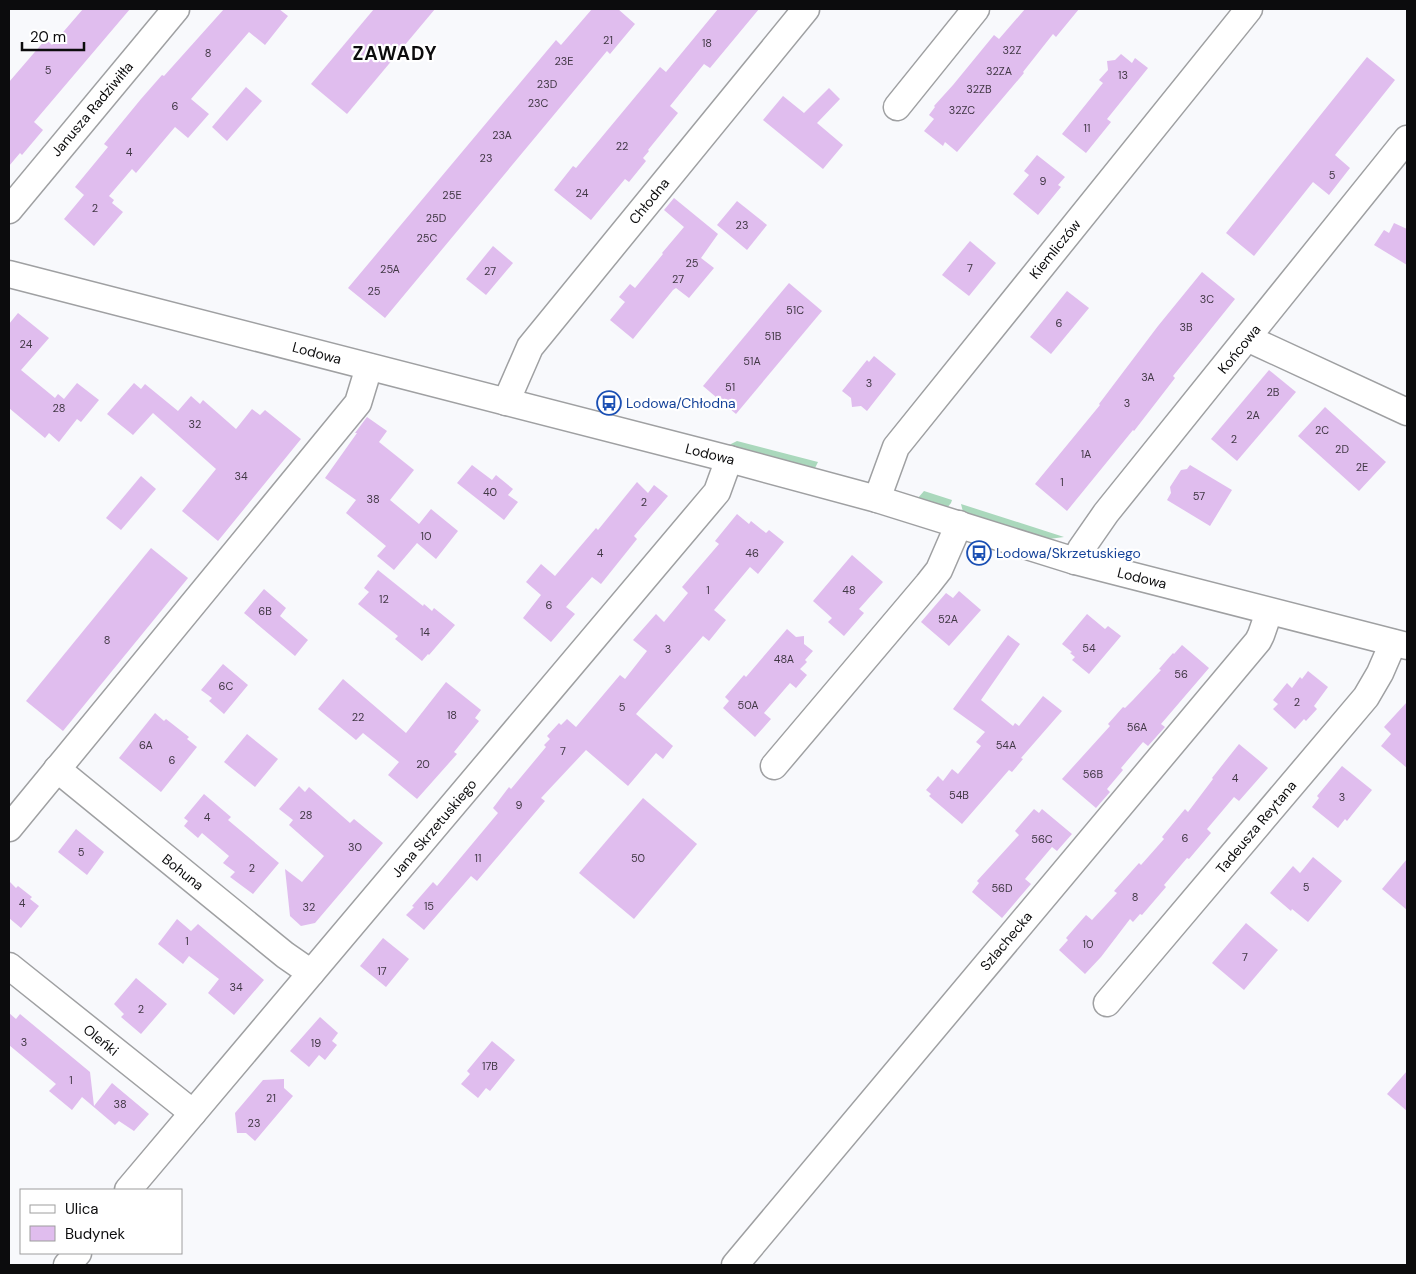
<svg xmlns="http://www.w3.org/2000/svg" width="1416" height="1274" font-family="'DM Sans',sans-serif">
<style>
.green{fill:#aad8bc}
.building{fill:#e0bdee}
.lines{fill:none;stroke-linecap:round;stroke-linejoin:round}
.minor-casing{stroke:#9fa0a2;stroke-width:29}
.minor{stroke:#fff;stroke-width:26}
.labels{text-anchor:middle;stroke-width:4.5;stroke-linejoin:round;paint-order:stroke}
.number-label{font-size:11px;fill:#413845}
.street-label{font-size:14px;fill:#0c0c0d;stroke:#fff}
.transit-label{font-size:14px;fill:#164399;stroke:#fff;text-anchor:start}
.district-label{font-size:19px;font-weight:bold;letter-spacing:1px;fill:#0c0c0d;stroke:#fff}
</style>
<rect width="100%" height="100%" fill="#f8f9fc"/>
<g class="green">
<path d="M 737,441 L 818,462 L 815,468 L 732,447 L 731,444 Z"/>
<path d="M 924,491 L 952,500 L 951,503 L 947,508 L 918,498 Z"/>
<path d="M 961,504 L 1064,537 L 1049,539 L 963,512 Z"/>
</g>
<g class="building">
<path d="M 83,9 L 130,9 L 34,122 L 43,130 L 22,155 L 20,153 L 9,166 L 9,82 L 46,39 L 52,45 Z"/>
<path d="M 224,9 L 279,9 L 288,16 L 265,45 L 249,32 L 191,99 L 209,114 L 188,138 L 175,127 L 136,173 L 132,169 L 109,196 L 114,200 L 112,203 L 123,212 L 94,246 L 64,219 L 84,195 L 75,187 L 108,147 L 104,144 L 141,99 L 162,75 L 164,76 Z"/>
<path d="M 374,9 L 435,9 L 347,114 L 311,84 Z"/>
<path d="M 592,9 L 618,9 L 635,24 L 610,54 L 607,51 L 385,318 L 348,288 L 556,40 L 561,45 Z"/>
<path d="M 718,9 L 759,9 L 710,68 L 704,64 L 670,106 L 678,113 L 648,150 L 649,151 L 643,158 L 646,161 L 629,182 L 625,179 L 591,220 L 554,190 L 573,166 L 576,168 L 660,67 L 666,72 Z"/>
<path d="M 1025,9 L 1079,9 L 1056,37 L 1053,34 L 1023,72 L 1024,73 L 957,152 L 945,142 L 943,146 L 924,131 L 934,119 L 929,115 L 935,107 L 934,106 L 953,85 L 994,35 L 999,39 Z"/>
<path d="M 1121,54 L 1132,63 L 1135,58 L 1148,68 L 1107,119 L 1111,122 L 1086,153 L 1062,134 L 1103,83 L 1099,80 L 1108,70 L 1107,61 L 1115,60 Z"/>
<path d="M 1367,57 L 1395,80 L 1335,155 L 1350,168 L 1329,195 L 1313,182 L 1254,256 L 1226,233 Z"/>
<path d="M 246,87 L 262,101 L 227,141 L 212,127 Z"/>
<path d="M 829,88 L 840,99 L 817,123 L 843,145 L 823,169 L 763,120 L 783,96 L 804,113 Z"/>
<path d="M 1037,155 L 1065,177 L 1058,185 L 1061,187 L 1038,215 L 1013,194 L 1029,175 L 1024,171 Z"/>
<path d="M 674,198 L 718,234 L 701,258 L 714,268 L 689,298 L 676,288 L 673,290 L 633,339 L 610,320 L 625,302 L 619,297 L 630,284 L 635,288 L 663,254 L 662,253 L 684,227 L 664,210 Z"/>
<path d="M 737,201 L 767,225 L 747,250 L 717,225 Z"/>
<path d="M 1394,223 L 1407,229 L 1407,265 L 1374,245 L 1384,230 L 1389,233 Z"/>
<path d="M 970,241 L 996,263 L 969,296 L 942,275 Z"/>
<path d="M 493,246 L 513,263 L 486,295 L 466,279 Z"/>
<path d="M 1202,272 L 1235,299 L 1173,376 L 1175,378 L 1134,431 L 1133,430 L 1067,511 L 1035,484 L 1100,405 L 1099,404 L 1158,326 Z"/>
<path d="M 789,283 L 822,311 L 736,414 L 703,386 Z"/>
<path d="M 1067,291 L 1089,308 L 1051,354 L 1030,337 Z"/>
<path d="M 18,313 L 49,338 L 21,370 L 55,398 L 58,394 L 64,399 L 77,383 L 99,400 L 81,422 L 77,419 L 59,442 L 49,433 L 45,438 L 9,408 L 9,324 Z"/>
<path d="M 874,356 L 896,374 L 867,411 L 861,406 L 852,407 L 851,398 L 842,391 L 867,360 L 869,362 Z"/>
<path d="M 1269,370 L 1296,392 L 1237,461 L 1211,439 Z"/>
<path d="M 134,383 L 141,389 L 145,384 L 178,411 L 191,396 L 200,404 L 203,400 L 236,429 L 252,409 L 260,415 L 265,410 L 301,439 L 218,541 L 182,511 L 216,469 L 153,413 L 133,435 L 107,414 Z"/>
<path d="M 1325,407 L 1386,462 L 1359,491 L 1298,436 Z"/>
<path d="M 367,417 L 387,431 L 379,442 L 414,470 L 390,500 L 419,524 L 431,509 L 458,531 L 436,559 L 417,543 L 394,570 L 377,556 L 386,546 L 346,513 L 356,500 L 325,478 L 357,433 L 355,433 Z"/>
<path d="M 472,465 L 492,480 L 496,475 L 513,489 L 508,495 L 518,502 L 504,520 L 457,483 Z"/>
<path d="M 1190,465 L 1232,490 L 1210,526 L 1167,500 L 1171,493 L 1170,487 L 1181,470 L 1187,469 Z"/>
<path d="M 141,476 L 156,489 L 121,530 L 106,518 Z"/>
<path d="M 637,482 L 648,493 L 654,485 L 668,496 L 634,536 L 637,539 L 601,584 L 592,577 L 566,607 L 575,614 L 551,642 L 523,618 L 541,595 L 526,582 L 541,564 L 555,576 L 596,528 L 598,530 Z"/>
<path d="M 737,514 L 749,524 L 751,521 L 766,533 L 769,530 L 784,542 L 758,574 L 750,567 L 714,610 L 726,620 L 709,641 L 703,636 L 636,714 L 673,746 L 663,759 L 656,753 L 628,786 L 586,750 L 541,798 L 545,801 L 477,881 L 471,876 L 424,930 L 406,915 L 414,907 L 412,906 L 433,882 L 437,886 L 498,813 L 493,808 L 509,787 L 511,789 L 546,747 L 544,745 L 550,739 L 547,736 L 559,723 L 561,725 L 567,719 L 576,727 L 620,675 L 625,679 L 647,651 L 633,640 L 656,614 L 664,622 L 688,593 L 682,587 L 719,544 L 715,541 Z"/>
<path d="M 151,548 L 188,578 L 63,731 L 26,701 Z"/>
<path d="M 852,555 L 883,582 L 859,609 L 864,613 L 844,636 L 828,622 L 832,618 L 813,601 Z"/>
<path d="M 378,570 L 423,606 L 424,604 L 432,611 L 434,608 L 455,625 L 429,655 L 428,654 L 422,661 L 395,639 L 398,636 L 358,604 L 369,592 L 364,588 Z"/>
<path d="M 264,589 L 286,608 L 280,616 L 308,640 L 295,656 L 244,613 Z"/>
<path d="M 959,591 L 981,610 L 949,646 L 921,622 L 946,593 L 953,598 Z"/>
<path d="M 1087,614 L 1105,629 L 1108,626 L 1121,636 L 1089,674 L 1072,660 L 1075,657 L 1070,653 L 1072,652 L 1062,644 Z"/>
<path d="M 787,629 L 796,637 L 804,636 L 804,644 L 813,651 L 805,660 L 807,662 L 800,669 L 807,675 L 796,688 L 790,683 L 764,713 L 771,719 L 755,737 L 723,708 L 729,701 L 725,697 L 744,675 L 746,677 Z"/>
<path d="M 1008,635 L 1020,644 L 981,700 L 1013,726 L 1015,723 L 1019,726 L 1043,696 L 1062,711 L 1021,758 L 1023,759 L 1012,772 L 1009,770 L 962,824 L 929,796 L 931,794 L 926,790 L 938,776 L 943,781 L 952,769 L 958,774 L 981,746 L 976,742 L 985,732 L 953,709 Z"/>
<path d="M 1182,645 L 1209,668 L 1161,724 L 1165,727 L 1148,746 L 1143,742 L 1121,768 L 1123,770 L 1107,789 L 1110,792 L 1096,808 L 1062,779 L 1110,726 L 1108,724 L 1123,707 L 1125,708 L 1133,700 L 1161,670 L 1159,669 L 1173,653 L 1174,654 Z"/>
<path d="M 223,664 L 248,685 L 224,714 L 209,701 L 212,698 L 201,690 Z"/>
<path d="M 1308,671 L 1328,687 L 1314,706 L 1317,709 L 1306,721 L 1304,719 L 1295,729 L 1273,709 L 1278,704 L 1273,700 L 1287,683 L 1292,688 L 1300,677 L 1302,679 Z"/>
<path d="M 343,679 L 406,733 L 446,682 L 481,710 L 475,718 L 479,721 L 454,752 L 457,754 L 417,799 L 388,775 L 399,762 L 363,733 L 356,740 L 318,709 Z"/>
<path d="M 1407,702 L 1407,768 L 1381,746 L 1391,734 L 1384,727 Z"/>
<path d="M 155,713 L 164,721 L 166,719 L 189,737 L 187,739 L 197,747 L 161,792 L 119,758 Z"/>
<path d="M 247,734 L 278,759 L 255,787 L 224,762 Z"/>
<path d="M 1239,744 L 1268,768 L 1239,801 L 1234,797 L 1207,829 L 1211,833 L 1189,859 L 1187,858 L 1164,885 L 1166,887 L 1142,915 L 1140,914 L 1133,922 L 1130,919 L 1101,957 L 1085,974 L 1059,950 L 1068,940 L 1066,938 L 1086,915 L 1092,920 L 1117,893 L 1114,891 L 1139,863 L 1141,865 L 1164,839 L 1162,837 L 1185,809 L 1188,812 L 1213,779 L 1212,778 Z"/>
<path d="M 1342,766 L 1372,790 L 1347,821 L 1345,819 L 1338,828 L 1312,807 L 1319,798 L 1317,796 Z"/>
<path d="M 299,786 L 305,792 L 309,787 L 350,823 L 354,819 L 383,843 L 315,923 L 301,926 L 290,916 L 285,869 L 302,882 L 324,856 L 289,825 L 293,820 L 279,809 Z"/>
<path d="M 204,794 L 231,817 L 228,820 L 279,863 L 253,894 L 230,877 L 235,872 L 223,863 L 229,856 L 202,833 L 198,838 L 184,826 L 188,821 L 184,818 Z"/>
<path d="M 643,798 L 697,844 L 634,919 L 579,873 Z"/>
<path d="M 1034,809 L 1039,813 L 1042,809 L 1072,834 L 1057,851 L 1052,847 L 1025,879 L 1031,884 L 1002,918 L 972,892 L 979,883 L 977,881 L 1019,835 L 1015,831 Z"/>
<path d="M 76,829 L 104,852 L 87,875 L 58,852 Z"/>
<path d="M 1313,857 L 1342,881 L 1308,922 L 1292,909 L 1291,911 L 1270,893 L 1293,866 L 1300,873 Z"/>
<path d="M 1407,859 L 1407,910 L 1382,889 Z"/>
<path d="M 9,881 L 16,888 L 18,886 L 32,897 L 30,899 L 39,906 L 21,928 L 9,918 Z"/>
<path d="M 177,919 L 191,931 L 198,924 L 264,980 L 234,1015 L 208,993 L 219,979 L 189,956 L 183,964 L 158,944 Z"/>
<path d="M 1246,923 L 1278,950 L 1244,990 L 1212,963 Z"/>
<path d="M 383,938 L 409,959 L 386,987 L 360,966 Z"/>
<path d="M 136,978 L 167,1004 L 141,1034 L 121,1017 L 124,1014 L 114,1004 Z"/>
<path d="M 9,1013 L 16,1019 L 20,1014 L 90,1072 L 94,1106 L 112,1083 L 149,1114 L 134,1131 L 119,1121 L 115,1125 L 82,1097 L 72,1110 L 49,1091 L 56,1084 L 9,1045 Z"/>
<path d="M 320,1017 L 338,1033 L 332,1041 L 337,1045 L 325,1060 L 319,1055 L 309,1067 L 290,1051 Z"/>
<path d="M 492,1041 L 515,1060 L 490,1091 L 486,1088 L 478,1098 L 461,1084 L 470,1074 L 467,1071 Z"/>
<path d="M 1407,1071 L 1407,1111 L 1387,1094 Z"/>
<path d="M 284,1079 L 284,1088 L 293,1096 L 255,1141 L 246,1133 L 237,1133 L 235,1113 L 263,1080 Z"/>
</g>
<g class="lines">
<g class="minor-casing">
<g id="minor">
<path d="M 897,107 L 976,9"/>
<path d="M 9,210 L 176,9"/>
<path d="M 9,274 L 729,459 L 877,499 L 1075,561 L 1407,646"/>
<path d="M 1247,338 L 1407,412"/>
<path d="M 506,402 L 530,347 L 806,9"/>
<path d="M 877,499 L 896,447 L 1249,9"/>
<path d="M 1075,561 L 1081,549 L 1106,513 L 1407,139"/>
<path d="M 774,766 L 928,584 L 939,570 L 959,524"/>
<path d="M 57,769 L 285,955 L 311,973"/>
<path d="M 9,828 L 358,403 L 369,367"/>
<path d="M 9,966 L 193,1113"/>
<path d="M 1107,1003 L 1366,697 L 1380,673 L 1393,643"/>
<path d="M 128,1190 L 717,492 L 729,459"/>
<path d="M 67,1265 L 78,1253"/>
<path d="M 735,1265 L 1258,641 L 1261,635 L 1269,612"/>
</g>
</g>
<use href="#minor" class="minor"/>
</g>
<defs>
<g id="bus-ring" transform="scale(1.25)"><circle r="9.5" fill="#fff" stroke="#1a4fb4" stroke-width="1.5"/><path d="M-5-6H5V4H4V6H2V4H-2V6H-4V4H-5ZM-3.5-4V0h7V-4ZM-3.5 1.2v1.5H-2V1.2ZM2 1.2v1.5H3.5V1.2Z" fill="#1a4fb4"/></g>
</defs>
<g fill-rule="evenodd">
<use href="#bus-ring" x="609" y="403"/>
<use href="#bus-ring" x="979" y="553"/>
</g>
<g class="labels">
<g class="number-label">
<text x="608" y="44">21</text>
<text x="707" y="47">18</text>
<text x="1012" y="54">32Z</text>
<text x="208" y="57">8</text>
<text x="564" y="65">23E</text>
<text x="48" y="74">5</text>
<text x="999" y="75">32ZA</text>
<text x="1123" y="79">13</text>
<text x="547" y="88">23D</text>
<text x="979" y="93">32ZB</text>
<text x="538" y="107">23C</text>
<text x="175" y="110">6</text>
<text x="962" y="114">32ZC</text>
<text x="1087" y="132">11</text>
<text x="502" y="139">23A</text>
<text x="622" y="150">22</text>
<text x="129" y="156">4</text>
<text x="486" y="162">23</text>
<text x="1332" y="179">5</text>
<text x="1043" y="185">9</text>
<text x="582" y="197">24</text>
<text x="452" y="199">25E</text>
<text x="95" y="212">2</text>
<text x="436" y="222">25D</text>
<text x="742" y="229">23</text>
<text x="427" y="242">25C</text>
<text x="692" y="267">25</text>
<text x="970" y="272">7</text>
<text x="390" y="273">25A</text>
<text x="490" y="275">27</text>
<text x="678" y="283">27</text>
<text x="374" y="295">25</text>
<text x="1207" y="303">3C</text>
<text x="795" y="314">51C</text>
<text x="1059" y="327">6</text>
<text x="1186" y="331">3B</text>
<text x="773" y="340">51B</text>
<text x="26" y="348">24</text>
<text x="752" y="365">51A</text>
<text x="1148" y="381">3A</text>
<text x="869" y="387">3</text>
<text x="730" y="391">51</text>
<text x="1273" y="396">2B</text>
<text x="1127" y="407">3</text>
<text x="59" y="412">28</text>
<text x="1253" y="419">2A</text>
<text x="195" y="428">32</text>
<text x="1322" y="434">2C</text>
<text x="1234" y="443">2</text>
<text x="1342" y="453">2D</text>
<text x="1086" y="458">1A</text>
<text x="1362" y="471">2E</text>
<text x="241" y="480">34</text>
<text x="1062" y="486">1</text>
<text x="490" y="496">40</text>
<text x="1199" y="500">57</text>
<text x="373" y="503">38</text>
<text x="644" y="506">2</text>
<text x="426" y="540">10</text>
<text x="600" y="557">4</text>
<text x="752" y="557">46</text>
<text x="708" y="594">1</text>
<text x="849" y="594">48</text>
<text x="384" y="603">12</text>
<text x="549" y="609">6</text>
<text x="265" y="615">6B</text>
<text x="948" y="623">52A</text>
<text x="425" y="636">14</text>
<text x="107" y="644">8</text>
<text x="1089" y="652">54</text>
<text x="668" y="653">3</text>
<text x="784" y="663">48A</text>
<text x="1181" y="678">56</text>
<text x="226" y="690">6C</text>
<text x="1297" y="706">2</text>
<text x="748" y="709">50A</text>
<text x="622" y="711">5</text>
<text x="452" y="719">18</text>
<text x="358" y="721">22</text>
<text x="1137" y="731">56A</text>
<text x="146" y="749">6A</text>
<text x="1006" y="749">54A</text>
<text x="563" y="755">7</text>
<text x="172" y="764">6</text>
<text x="423" y="768">20</text>
<text x="1093" y="778">56B</text>
<text x="1235" y="782">4</text>
<text x="959" y="799">54B</text>
<text x="1342" y="801">3</text>
<text x="519" y="809">9</text>
<text x="306" y="819">28</text>
<text x="207" y="821">4</text>
<text x="1185" y="842">6</text>
<text x="1042" y="843">56C</text>
<text x="355" y="851">30</text>
<text x="81" y="856">5</text>
<text x="478" y="862">11</text>
<text x="638" y="862">50</text>
<text x="252" y="872">2</text>
<text x="1306" y="891">5</text>
<text x="1002" y="892">56D</text>
<text x="1135" y="901">8</text>
<text x="22" y="907">4</text>
<text x="429" y="910">15</text>
<text x="309" y="911">32</text>
<text x="187" y="945">1</text>
<text x="1088" y="948">10</text>
<text x="1245" y="961">7</text>
<text x="382" y="975">17</text>
<text x="236" y="991">34</text>
<text x="141" y="1013">2</text>
<text x="24" y="1046">3</text>
<text x="316" y="1047">19</text>
<text x="490" y="1070">17B</text>
<text x="71" y="1084">1</text>
<text x="271" y="1102">21</text>
<text x="120" y="1108">38</text>
<text x="254" y="1127">23</text>
</g>
<g class="street-label">
<text transform="translate(92 109) rotate(-50)" y="5">Janusza Radziwiłła</text>
<text transform="translate(649 201) rotate(-51)" y="5">Chłodna</text>
<text transform="translate(1055 249) rotate(-51)" y="5">Kiemliczów</text>
<text transform="translate(1239 349) rotate(-51)" y="5">Końcowa</text>
<text transform="translate(317 353) rotate(15)" y="5">Lodowa</text>
<text transform="translate(710 454) rotate(14)" y="5">Lodowa</text>
<text transform="translate(1142 578) rotate(14)" y="5">Lodowa</text>
<text transform="translate(1256 827) rotate(-50)" y="5">Tadeusza Reytana</text>
<text transform="translate(434 828) rotate(-50)" y="5">Jana Skrzetuskiego</text>
<text transform="translate(183 872) rotate(39)" y="5">Bohuna</text>
<text transform="translate(1006 941) rotate(-50)" y="5">Szlachecka</text>
<text transform="translate(101 1040) rotate(39)" y="5">Oleńki</text>
</g>
<g class="transit-label">
<text x="626" y="408">Lodowa/Chłodna</text>
<text x="996" y="558">Lodowa/Skrzetuskiego</text>
</g>
<g class="district-label">
<text x="395" y="60">ZAWADY</text>
</g>
</g>
<rect width="1416" height="1274" fill="none" stroke="#0c0c0d" stroke-width="20"/>
<rect x="20" y="1189" width="162" height="65" fill="#ffffff" stroke="#9e9e9e"/>
<rect x="30" y="1205" width="25" height="8" fill="#ffffff" stroke="#9e9e9e"/>
<text x="65" y="1214" font-size="15" fill="#0c0c0d">Ulica</text>
<rect x="30" y="1226" width="25" height="15" fill="#e0bdee" stroke="#9e9e9e"/>
<text x="65" y="1239" font-size="15" fill="#0c0c0d">Budynek</text>
<path d="M22 42v8h62v-8" fill="none" stroke="#0c0c0d" stroke-width="2.5"/>
<text x="30" y="42" font-size="15" fill="#0c0c0d" stroke="#ffffff" stroke-width="4" paint-order="stroke">20 m</text>
</svg>
